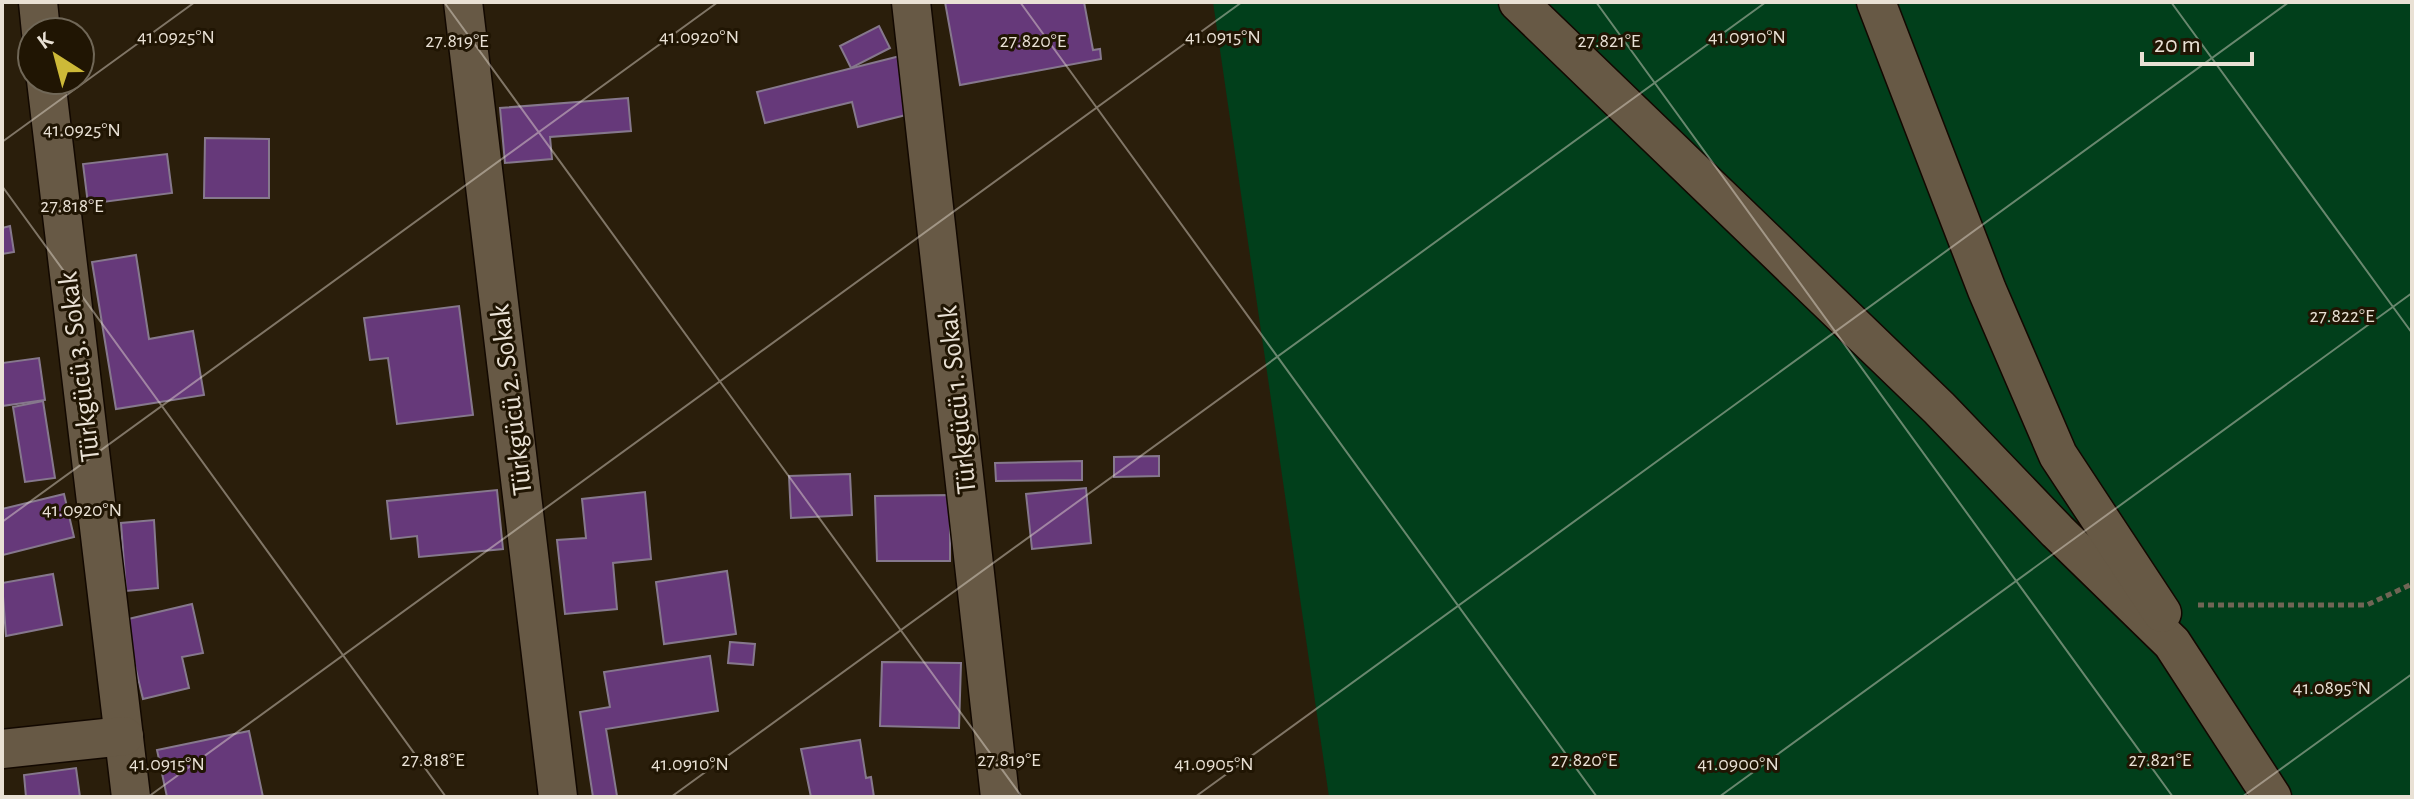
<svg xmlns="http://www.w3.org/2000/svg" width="2414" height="799" font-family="'Alegreya Sans',sans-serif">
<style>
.green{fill:#013f1b}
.building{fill:#66397a;stroke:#86788d;stroke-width:2}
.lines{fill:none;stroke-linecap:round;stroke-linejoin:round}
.street-casing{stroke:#120800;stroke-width:41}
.path{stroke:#706555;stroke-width:5;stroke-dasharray:6 4;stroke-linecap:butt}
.street{stroke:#675945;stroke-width:38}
.ticks{fill:none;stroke:#e9e1d5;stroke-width:2;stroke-opacity:0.45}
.labels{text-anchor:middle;stroke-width:6;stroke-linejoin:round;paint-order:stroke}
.street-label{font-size:28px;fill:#e9e1d5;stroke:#201503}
.ticks-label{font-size:20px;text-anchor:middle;fill:#e9e1d5;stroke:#201503;stroke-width:6;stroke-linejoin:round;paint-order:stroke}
</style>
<rect width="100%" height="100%" fill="#2a1e0b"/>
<path class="green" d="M 1213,2 L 2412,2 L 2412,797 L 1329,797 Z"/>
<g class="building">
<path d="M 945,2 L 1084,2 L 1093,50 L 1100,49 L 1101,59 L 960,85 Z"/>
<path d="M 879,26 L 890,48 L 851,68 L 840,46 Z"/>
<path d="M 904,55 L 918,112 L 858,127 L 852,102 L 765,123 L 757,92 Z"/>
<path d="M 628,98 L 631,131 L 550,137 L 552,159 L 505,163 L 500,108 Z"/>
<path d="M 205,138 L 269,139 L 269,198 L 204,198 Z"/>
<path d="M 167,154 L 172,193 L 88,204 L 83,164 Z"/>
<path d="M 10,226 L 14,252 L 2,254 L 2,228 Z"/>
<path d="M 136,255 L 149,339 L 193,331 L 204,395 L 116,409 L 92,262 Z"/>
<path d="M 459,306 L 473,415 L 397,424 L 388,358 L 370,360 L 364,318 Z"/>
<path d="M 39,358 L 45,400 L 2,406 L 2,363 Z"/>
<path d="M 43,401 L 55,478 L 25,482 L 13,407 Z"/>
<path d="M 1159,456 L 1159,476 L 1114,477 L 1114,457 Z"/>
<path d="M 1082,461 L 1082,480 L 996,481 L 995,463 Z"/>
<path d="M 850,474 L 852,515 L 791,518 L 789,476 Z"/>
<path d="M 1086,488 L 1091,543 L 1032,549 L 1026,494 Z"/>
<path d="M 497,490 L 503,549 L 419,557 L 417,536 L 391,539 L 387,501 Z"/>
<path d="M 645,492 L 651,559 L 613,563 L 617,609 L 565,614 L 557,540 L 586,538 L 582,499 Z"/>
<path d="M 64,494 L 74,537 L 3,555 L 2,509 Z"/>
<path d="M 950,495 L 950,561 L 877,561 L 875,496 Z"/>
<path d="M 154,520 L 158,588 L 126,591 L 121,523 Z"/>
<path d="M 727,571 L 736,634 L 664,644 L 656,582 Z"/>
<path d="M 53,574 L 62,625 L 6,636 L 2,583 Z"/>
<path d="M 192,604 L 203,653 L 182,657 L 189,688 L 143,699 L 124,620 Z"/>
<path d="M 730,642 L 755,644 L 753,665 L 728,663 Z"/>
<path d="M 710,656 L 718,711 L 606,729 L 617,796 L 593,797 L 580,712 L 610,707 L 604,672 Z"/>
<path d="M 882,662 L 961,663 L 959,728 L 880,726 Z"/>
<path d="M 249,731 L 263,797 L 167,797 L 157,750 Z"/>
<path d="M 860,740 L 866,778 L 871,777 L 874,797 L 811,797 L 801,749 Z"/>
<path d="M 76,768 L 80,797 L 26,797 L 24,775 Z"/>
</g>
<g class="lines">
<g class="street-casing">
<g id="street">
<path d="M 38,2 L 41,32"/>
<path d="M 463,2 L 558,797"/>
<path d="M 911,2 L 1000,797"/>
<path d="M 1518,2 L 1939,408 L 2057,531 L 2172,643 L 2272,797"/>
<path d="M 1876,2 L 1987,290 L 2058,455 L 2162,613"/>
<path d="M 46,80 L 131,797"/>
<path d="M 2,749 L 124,736"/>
</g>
</g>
<path class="path" d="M 2198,605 L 2367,605 L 2412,584"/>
<use href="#street" class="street"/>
</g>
<path class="ticks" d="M 444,2 L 1022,797M 1020,2 L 1597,797M 1596,2 L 2173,797M 2171,2 L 2412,333M 2,142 L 195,2M 2,186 L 446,797M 2,522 L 718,2M 148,797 L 1242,2M 671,797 L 1766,2M 1195,797 L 2289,2M 1719,797 L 2412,293M 2242,797 L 2412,674"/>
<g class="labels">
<g class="street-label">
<text transform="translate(78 367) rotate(-97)" y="10">Türkgücü 3. Sokak</text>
<text transform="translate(510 400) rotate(-97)" y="10">Türkgücü 2. Sokak</text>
<text transform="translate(956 400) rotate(-96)" y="10">Türkgücü 1. Sokak</text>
</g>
</g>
<g class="ticks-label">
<text x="176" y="43">41.0925°N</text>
<text x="699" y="43">41.0920°N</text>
<text x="1223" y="43">41.0915°N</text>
<text x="1747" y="43">41.0910°N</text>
<text x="457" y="47">27.819°E</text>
<text x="1033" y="47">27.820°E</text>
<text x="1609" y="47">27.821°E</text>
<text x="82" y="136">41.0925°N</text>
<text x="72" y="212">27.818°E</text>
<text x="2342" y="322">27.822°E</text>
<text x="82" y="516">41.0920°N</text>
<text x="2332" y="694">41.0895°N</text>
<text x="433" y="766">27.818°E</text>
<text x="1009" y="766">27.819°E</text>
<text x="1584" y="766">27.820°E</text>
<text x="2160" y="766">27.821°E</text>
<text x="167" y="770">41.0915°N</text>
<text x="690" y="770">41.0910°N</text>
<text x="1214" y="770">41.0905°N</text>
<text x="1738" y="770">41.0900°N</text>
</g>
<rect width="2414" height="799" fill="none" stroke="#e9e1d5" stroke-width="8"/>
<g transform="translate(56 56) rotate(324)"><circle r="38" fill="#201503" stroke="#706757" stroke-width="2"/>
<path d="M0-6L14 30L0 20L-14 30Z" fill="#cdb938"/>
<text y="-12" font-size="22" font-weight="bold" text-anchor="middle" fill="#e9e1d5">K</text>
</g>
<path d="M2142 52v12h110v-12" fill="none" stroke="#e9e1d5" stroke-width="4"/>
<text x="2154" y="52" font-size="24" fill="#e9e1d5" stroke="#201503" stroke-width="6" paint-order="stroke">20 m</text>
</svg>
